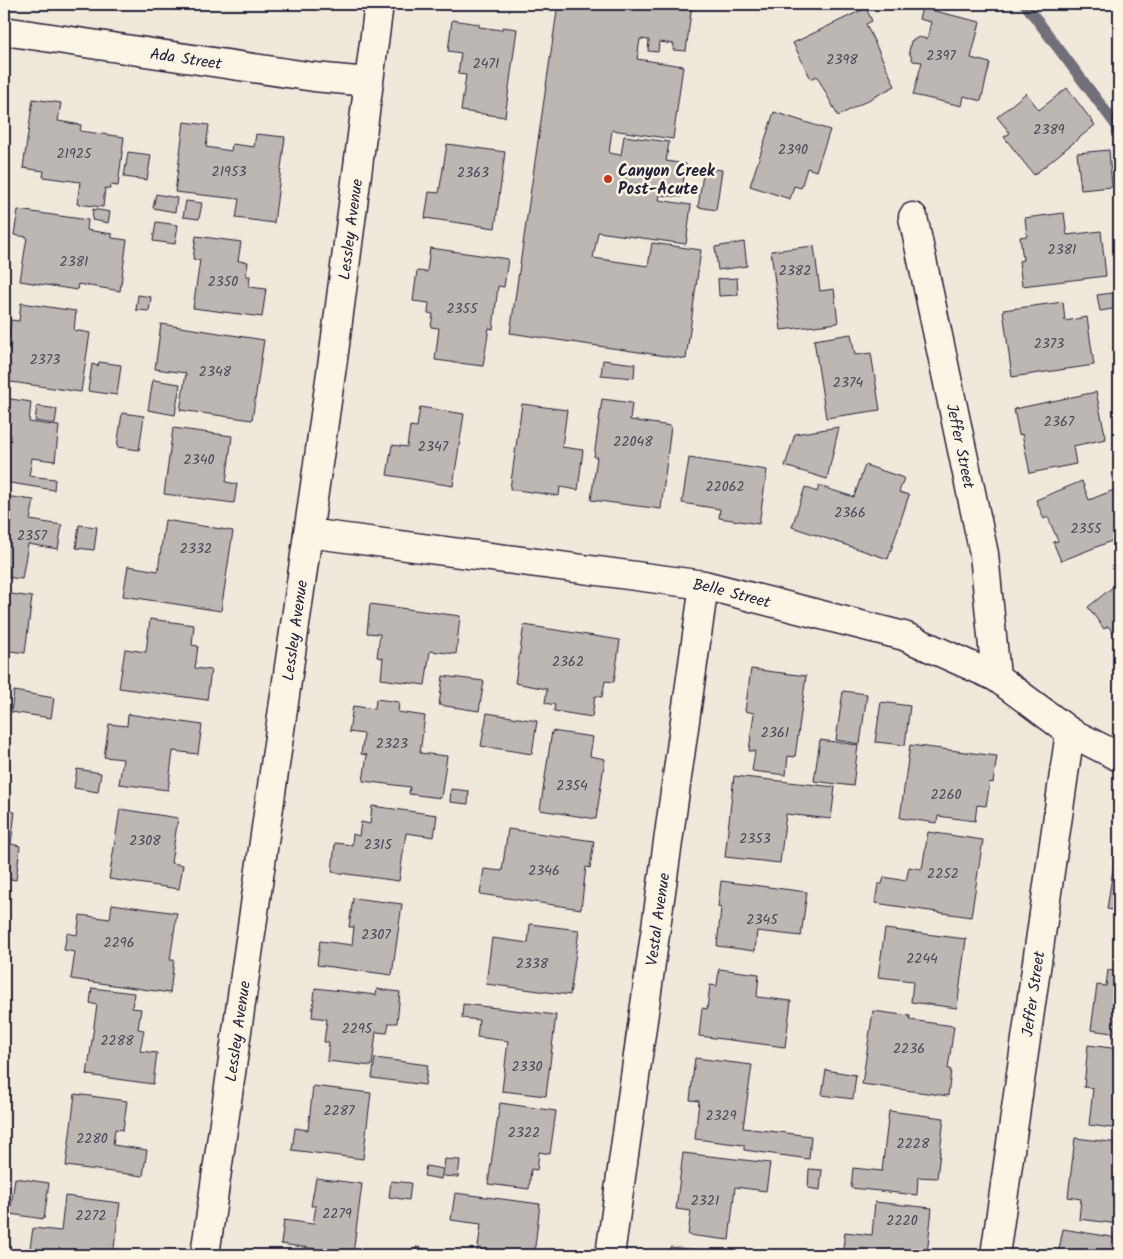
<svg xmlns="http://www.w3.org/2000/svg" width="1123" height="1259" font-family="Kalam,sans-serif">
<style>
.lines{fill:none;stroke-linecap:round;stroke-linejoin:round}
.stream{stroke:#716f79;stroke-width:11}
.building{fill:#bcb7b3;stroke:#22223b}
.minor-casing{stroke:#22223b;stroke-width:31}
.minor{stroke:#fcf5e5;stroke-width:28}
.poi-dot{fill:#c8321e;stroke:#fcf5e5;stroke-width:2}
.labels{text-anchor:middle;stroke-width:5;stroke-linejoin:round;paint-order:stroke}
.number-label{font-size:14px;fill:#484759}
.street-label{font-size:16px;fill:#22223b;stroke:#fcf5e5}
.poi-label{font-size:16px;font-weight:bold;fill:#22223b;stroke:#fcf5e5;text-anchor:start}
</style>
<rect width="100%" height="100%" fill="#efe8db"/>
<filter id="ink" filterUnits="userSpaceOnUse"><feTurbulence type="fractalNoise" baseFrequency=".02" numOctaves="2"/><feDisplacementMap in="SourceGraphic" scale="10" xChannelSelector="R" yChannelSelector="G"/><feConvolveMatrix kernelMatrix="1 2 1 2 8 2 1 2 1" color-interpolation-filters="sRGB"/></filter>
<g filter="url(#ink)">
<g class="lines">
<path class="stream" d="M 1025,4 L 1119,129"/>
</g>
<g class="building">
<path d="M 558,4 L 692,4 L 686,51 L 673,50 L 674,44 L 659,42 L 658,52 L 648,51 L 649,40 L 640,39 L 637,59 L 683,66 L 673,139 L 612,130 L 609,153 L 621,155 L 624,136 L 669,142 L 666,161 L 686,164 L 681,197 L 660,195 L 659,200 L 691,205 L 686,244 L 598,232 L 593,258 L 648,266 L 652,243 L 701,250 L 686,359 L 510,333 Z"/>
<path d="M 866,8 L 872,21 L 866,24 L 895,86 L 838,116 L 817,76 L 811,79 L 793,43 Z"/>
<path d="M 922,8 L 980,22 L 971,58 L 990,63 L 981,101 L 964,96 L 962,106 L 913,95 L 922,62 L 913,61 L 909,52 L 911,41 L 919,37 L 927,39 L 931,22 L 919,19 Z"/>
<path d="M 452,20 L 479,24 L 479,27 L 502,30 L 502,27 L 517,29 L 505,117 L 461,111 L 466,75 L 458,74 L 461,53 L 448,51 Z"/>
<path d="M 1067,88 L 1095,125 L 1034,175 L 1004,137 L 1010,133 L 997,117 L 1026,93 L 1039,110 Z"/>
<path d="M 33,99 L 61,103 L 58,121 L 81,125 L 80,131 L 124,137 L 118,186 L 111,185 L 110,189 L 105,188 L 103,207 L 77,204 L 80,182 L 43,177 L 44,171 L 23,168 Z"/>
<path d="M 774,112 L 830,130 L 816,171 L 807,168 L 801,188 L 794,186 L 790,199 L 750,186 Z"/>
<path d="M 184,122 L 209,125 L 206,147 L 231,151 L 232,144 L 254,147 L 256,134 L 285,137 L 274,223 L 236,218 L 239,199 L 175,192 Z"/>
<path d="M 447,144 L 505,152 L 495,228 L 425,218 L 429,192 L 439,193 Z"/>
<path d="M 1109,150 L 1112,187 L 1081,190 L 1077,153 Z"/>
<path d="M 128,152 L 151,155 L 147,180 L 124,177 Z"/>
<path d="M 704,168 L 722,170 L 716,210 L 698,207 Z"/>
<path d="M 156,194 L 177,198 L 175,212 L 153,208 Z"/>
<path d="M 186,201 L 202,203 L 199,219 L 183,217 Z"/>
<path d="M 93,209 L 110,212 L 108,223 L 92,220 Z"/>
<path d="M 18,210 L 88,220 L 87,230 L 112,234 L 112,238 L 127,240 L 120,291 L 78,284 L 77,290 L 20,281 L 27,237 L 14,235 Z"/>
<path d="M 1064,213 L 1067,235 L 1101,231 L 1106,276 L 1022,286 L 1019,261 L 1023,260 L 1020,237 L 1027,236 L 1025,218 Z"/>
<path d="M 156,222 L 178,225 L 175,244 L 153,241 Z"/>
<path d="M 196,236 L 241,242 L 238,261 L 248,262 L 246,276 L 250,276 L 249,287 L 266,289 L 262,317 L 193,308 L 200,260 L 193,259 Z"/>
<path d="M 744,242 L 747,266 L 718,270 L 715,247 Z"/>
<path d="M 814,246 L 820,291 L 834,289 L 838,323 L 781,330 L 771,251 Z"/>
<path d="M 430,248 L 508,259 L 504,287 L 498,286 L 493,329 L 489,328 L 483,366 L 435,360 L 439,328 L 431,327 L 433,314 L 428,313 L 429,303 L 413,301 L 417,271 L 427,272 Z"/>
<path d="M 737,278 L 738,295 L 719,296 L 718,279 Z"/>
<path d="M 1119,292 L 1119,308 L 1100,311 L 1097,295 Z"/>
<path d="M 138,295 L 151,297 L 149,311 L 136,310 Z"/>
<path d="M 1063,302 L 1065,321 L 1087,317 L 1094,365 L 1012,377 L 1003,310 Z"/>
<path d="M 21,303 L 76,311 L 74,330 L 90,333 L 81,392 L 4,381 L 4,337 L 9,338 L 11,320 L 19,321 Z"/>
<path d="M 161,324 L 264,340 L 252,420 L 180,410 L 186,373 L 155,369 Z"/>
<path d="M 851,334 L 855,355 L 871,353 L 880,410 L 826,418 L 814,340 Z"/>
<path d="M 603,360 L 635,364 L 634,378 L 601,375 Z"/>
<path d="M 99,362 L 121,365 L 117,395 L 88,391 L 92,364 L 98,366 Z"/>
<path d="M 153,380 L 180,384 L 175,415 L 148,410 Z"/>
<path d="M 1096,392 L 1106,439 L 1073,446 L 1076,464 L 1030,473 L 1022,434 L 1019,435 L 1014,409 Z"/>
<path d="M 4,398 L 31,402 L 29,422 L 59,426 L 55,461 L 32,458 L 29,476 L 55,479 L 54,490 L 4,482 Z"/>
<path d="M 602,399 L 632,403 L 630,420 L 671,426 L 661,509 L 591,500 L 597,457 L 594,457 Z"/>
<path d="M 522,404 L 567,410 L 562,447 L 583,450 L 578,490 L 560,487 L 559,496 L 510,489 Z"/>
<path d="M 37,406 L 57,409 L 55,424 L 35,421 Z"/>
<path d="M 420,407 L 464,414 L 453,486 L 387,475 L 392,445 L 407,447 L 410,426 L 417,427 Z"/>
<path d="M 122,413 L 144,416 L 139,450 L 117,447 Z"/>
<path d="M 839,427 L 827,479 L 785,466 L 795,434 Z"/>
<path d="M 173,428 L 232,436 L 226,482 L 237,484 L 234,503 L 164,494 Z"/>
<path d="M 689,458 L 767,470 L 759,524 L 719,518 L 720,509 L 682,503 Z"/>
<path d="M 865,465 L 904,478 L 899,492 L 909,495 L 888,559 L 792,527 L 805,487 L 817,492 L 819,486 L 854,497 Z"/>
<path d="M 1082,481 L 1089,500 L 1119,488 L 1119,538 L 1061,561 L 1053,542 L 1058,541 L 1048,517 L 1044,519 L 1036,500 Z"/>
<path d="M 4,496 L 34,500 L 30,520 L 62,525 L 58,549 L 28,544 L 22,579 L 4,577 Z"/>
<path d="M 165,520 L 233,531 L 221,611 L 123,596 L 128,566 L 158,571 Z"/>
<path d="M 79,525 L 97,527 L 94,550 L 76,548 Z"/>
<path d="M 1119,582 L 1119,641 L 1108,626 L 1104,629 L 1088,607 Z"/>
<path d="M 4,593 L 32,597 L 25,653 L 4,650 Z"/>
<path d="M 370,604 L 460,616 L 456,654 L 430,651 L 425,685 L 381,679 L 383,658 L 377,657 L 380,634 L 367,633 Z"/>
<path d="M 150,619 L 194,625 L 192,645 L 198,646 L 195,668 L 211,670 L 207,700 L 119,688 L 125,649 L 146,652 Z"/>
<path d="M 524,625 L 620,640 L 614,682 L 605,681 L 602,697 L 595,696 L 592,717 L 554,711 L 555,705 L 545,703 L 547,689 L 515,683 Z"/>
<path d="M 751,669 L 806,676 L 795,757 L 788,756 L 786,775 L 752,771 L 755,751 L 749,751 L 754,713 L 745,711 Z"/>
<path d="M 443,676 L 484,681 L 479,711 L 439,705 Z"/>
<path d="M 14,691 L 54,698 L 51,718 L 11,712 Z"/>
<path d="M 843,691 L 867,694 L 860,744 L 836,740 Z"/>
<path d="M 376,699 L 399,702 L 398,712 L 425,716 L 420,753 L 447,756 L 441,798 L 409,794 L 410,787 L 363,781 L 367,755 L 361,754 L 364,734 L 349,732 L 353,706 L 375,709 Z"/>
<path d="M 881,702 L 910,706 L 905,745 L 875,742 Z"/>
<path d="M 487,713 L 537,721 L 532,754 L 481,746 Z"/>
<path d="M 128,714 L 202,725 L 198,754 L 173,751 L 168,790 L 119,784 L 123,759 L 104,757 L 109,724 L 127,726 Z"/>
<path d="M 552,731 L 593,737 L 590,756 L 605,759 L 596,819 L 540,810 Z"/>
<path d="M 820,740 L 858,745 L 853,786 L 814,781 Z"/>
<path d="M 910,745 L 997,756 L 993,783 L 990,782 L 986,806 L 977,805 L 975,821 L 938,816 L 937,823 L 900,818 Z"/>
<path d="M 77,769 L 101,773 L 98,792 L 74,788 Z"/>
<path d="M 734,776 L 835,787 L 831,819 L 786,814 L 780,863 L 725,857 Z"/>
<path d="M 451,789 L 469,791 L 468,804 L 450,802 Z"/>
<path d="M 372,806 L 437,815 L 434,837 L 406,833 L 399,881 L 332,872 L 335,843 L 352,845 L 353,834 L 359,836 L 361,822 L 370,824 Z"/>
<path d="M 120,809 L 178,818 L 171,863 L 183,865 L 179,889 L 109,879 Z"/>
<path d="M 4,811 L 15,812 L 11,844 L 20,846 L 16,880 L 4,878 Z"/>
<path d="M 508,829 L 594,841 L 590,868 L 586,867 L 581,909 L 480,894 L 484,869 L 502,871 Z"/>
<path d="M 928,832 L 983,840 L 971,917 L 875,903 L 878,884 L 882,884 L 884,877 L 906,881 L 909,867 L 922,869 Z"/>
<path d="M 1116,850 L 1119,851 L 1119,911 L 1107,909 Z"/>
<path d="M 721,881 L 807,892 L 801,936 L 757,931 L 755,951 L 717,946 L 721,908 L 718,907 Z"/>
<path d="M 353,898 L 402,904 L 392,975 L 317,965 L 320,941 L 352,945 L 354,927 L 349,927 Z"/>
<path d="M 112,904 L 177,913 L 170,960 L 174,960 L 170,993 L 71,979 L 75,952 L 64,950 L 67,933 L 77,935 L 80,915 L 110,919 Z"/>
<path d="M 4,923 L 9,924 L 4,957 Z"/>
<path d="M 530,924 L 579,930 L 570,995 L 486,984 L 492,938 L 528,943 Z"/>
<path d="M 885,929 L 966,939 L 957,1008 L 911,1002 L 913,981 L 878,977 Z"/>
<path d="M 1118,951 L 1119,951 L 1119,1034 L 1091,1030 L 1097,985 L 1106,986 L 1108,970 L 1114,971 Z"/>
<path d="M 719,969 L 759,974 L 757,997 L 791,1001 L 785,1047 L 699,1036 L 702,1008 L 707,1009 L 710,985 L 717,986 Z"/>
<path d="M 92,988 L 134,993 L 132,1008 L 141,1009 L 138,1029 L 144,1030 L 140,1051 L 157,1053 L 153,1084 L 87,1075 L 97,1005 L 90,1003 Z"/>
<path d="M 315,988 L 376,995 L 377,989 L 400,992 L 397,1023 L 389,1023 L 387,1033 L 376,1032 L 372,1066 L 327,1061 L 329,1042 L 324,1042 L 327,1019 L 312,1017 Z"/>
<path d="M 463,1004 L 556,1015 L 546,1096 L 502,1091 L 508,1041 L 477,1037 L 479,1020 L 462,1018 Z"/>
<path d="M 873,1011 L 910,1016 L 910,1020 L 954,1026 L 948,1069 L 951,1070 L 948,1096 L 862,1084 Z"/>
<path d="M 1088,1045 L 1119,1049 L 1119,1129 L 1089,1125 L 1093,1088 L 1084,1087 Z"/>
<path d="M 375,1058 L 428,1065 L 425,1085 L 372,1078 Z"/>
<path d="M 695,1058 L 752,1065 L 743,1128 L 811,1136 L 809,1159 L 744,1150 L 744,1145 L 695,1139 L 699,1101 L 690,1100 Z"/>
<path d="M 826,1070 L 856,1075 L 853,1099 L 822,1095 Z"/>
<path d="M 313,1086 L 371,1093 L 363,1159 L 292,1150 L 295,1128 L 308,1130 Z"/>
<path d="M 75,1094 L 127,1101 L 123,1130 L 115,1129 L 113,1145 L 147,1150 L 143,1176 L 66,1166 Z"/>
<path d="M 500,1103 L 556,1111 L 550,1154 L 539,1152 L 537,1170 L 531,1169 L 529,1189 L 488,1184 Z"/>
<path d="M 889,1111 L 944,1118 L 937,1178 L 918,1177 L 917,1195 L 851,1188 L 853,1168 L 882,1171 Z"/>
<path d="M 1075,1138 L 1119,1143 L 1119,1224 L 1079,1219 L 1081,1199 L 1068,1197 Z"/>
<path d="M 683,1153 L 770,1163 L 766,1191 L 735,1187 L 729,1240 L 688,1235 L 691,1211 L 676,1209 Z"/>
<path d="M 445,1159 L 460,1160 L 458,1177 L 443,1176 Z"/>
<path d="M 426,1166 L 443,1169 L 441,1179 L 424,1176 Z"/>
<path d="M 809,1169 L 822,1170 L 820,1190 L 808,1188 Z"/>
<path d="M 15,1178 L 49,1183 L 44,1219 L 10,1214 Z"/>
<path d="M 316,1178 L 362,1184 L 353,1254 L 281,1244 L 284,1220 L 313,1224 L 316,1206 L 311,1206 Z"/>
<path d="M 391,1181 L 411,1183 L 409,1200 L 389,1197 Z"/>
<path d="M 455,1193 L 540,1204 L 534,1255 L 477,1255 L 481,1224 L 451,1220 Z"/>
<path d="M 65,1196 L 120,1203 L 113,1255 L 29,1255 L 33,1228 L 61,1231 Z"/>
<path d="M 875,1202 L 932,1208 L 927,1255 L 916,1253 L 916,1255 L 842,1255 L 845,1232 L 872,1235 Z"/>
<path d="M 1063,1229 L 1117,1238 L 1115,1255 L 1058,1255 Z"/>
<path d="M 416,1247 L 437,1251 L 437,1255 L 414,1255 Z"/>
<path d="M 670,1247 L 739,1255 L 668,1255 Z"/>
</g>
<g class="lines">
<g class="minor-casing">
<g id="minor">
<path id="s1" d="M 4,31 L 314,77 L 368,82"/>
<path id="s2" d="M 913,217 L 984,554 L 996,677"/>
<path id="s3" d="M 308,533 L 704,585 L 904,636 L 996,677 L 1070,732 L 1119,757"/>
<path id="s4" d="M 205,1255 L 334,352 L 379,4"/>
<path id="s5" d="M 610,1255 L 704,585"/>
<path id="s6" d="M 995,1255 L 1070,732"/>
</g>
</g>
<use href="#minor" class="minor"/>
</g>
</g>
<circle class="poi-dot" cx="608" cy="179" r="5"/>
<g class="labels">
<g class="number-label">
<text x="941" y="60">2397</text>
<text x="842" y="64">2398</text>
<text x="486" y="68">2471</text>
<text x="1049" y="134">2389</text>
<text x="793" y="154">2390</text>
<text x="74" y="158">21925</text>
<text x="229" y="176">21953</text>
<text x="473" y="177">2363</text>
<text x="1062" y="254">2381</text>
<text x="74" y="266">2381</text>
<text x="795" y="275">2382</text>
<text x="223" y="286">2350</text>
<text x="462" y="313">2355</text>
<text x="1049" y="348">2373</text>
<text x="45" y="364">2373</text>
<text x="215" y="376">2348</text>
<text x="848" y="387">2374</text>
<text x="1059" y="426">2367</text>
<text x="633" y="446">22048</text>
<text x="433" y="451">2347</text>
<text x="199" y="464">2340</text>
<text x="725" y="491">22062</text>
<text x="850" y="517">2366</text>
<text x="1086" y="533">2355</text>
<text x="32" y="540">2357</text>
<text x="196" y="553">2332</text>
<text x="568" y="666">2362</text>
<text x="775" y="737">2361</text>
<text x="392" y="748">2323</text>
<text x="572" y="790">2354</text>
<text x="946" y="799">2260</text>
<text x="755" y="843">2353</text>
<text x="145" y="845">2308</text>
<text x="378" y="849">2315</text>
<text x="544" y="875">2346</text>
<text x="943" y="878">2252</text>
<text x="762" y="924">2345</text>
<text x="376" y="939">2307</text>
<text x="119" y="947">2296</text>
<text x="922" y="963">2244</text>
<text x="532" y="968">2338</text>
<text x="357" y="1033">2295</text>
<text x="117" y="1045">2288</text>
<text x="909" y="1053">2236</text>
<text x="527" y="1071">2330</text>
<text x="339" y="1115">2287</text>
<text x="721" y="1120">2329</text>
<text x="524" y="1137">2322</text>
<text x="92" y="1143">2280</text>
<text x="913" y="1148">2228</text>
<text x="705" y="1205">2321</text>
<text x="337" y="1218">2279</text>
<text x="91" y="1220">2272</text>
<text x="902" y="1225">2220</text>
</g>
<g class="street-label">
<text dy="6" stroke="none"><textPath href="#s1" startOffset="184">Ada Street</textPath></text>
<text dy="6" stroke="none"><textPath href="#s4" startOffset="1036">Lessley Avenue</textPath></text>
<text dy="6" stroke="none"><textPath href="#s2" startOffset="234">Jeffer Street</textPath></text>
<text dy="6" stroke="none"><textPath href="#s3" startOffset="428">Belle Street</textPath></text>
<text dy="6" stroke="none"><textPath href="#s4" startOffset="631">Lessley Avenue</textPath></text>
<text dy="6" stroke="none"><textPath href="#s5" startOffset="339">Vestal Avenue</textPath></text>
<text dy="6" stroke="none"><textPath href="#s6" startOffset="264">Jeffer Street</textPath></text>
<text dy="6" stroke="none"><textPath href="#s4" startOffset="226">Lessley Avenue</textPath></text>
</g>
<g class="poi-label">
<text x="618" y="176">Canyon Creek<tspan x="618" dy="18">Post-Acute</tspan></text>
</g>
</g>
<rect width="1123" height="1259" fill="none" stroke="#fcf5e5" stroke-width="20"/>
<rect x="10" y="10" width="1103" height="1239" fill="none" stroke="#22223b" stroke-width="2" filter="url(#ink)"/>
</svg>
